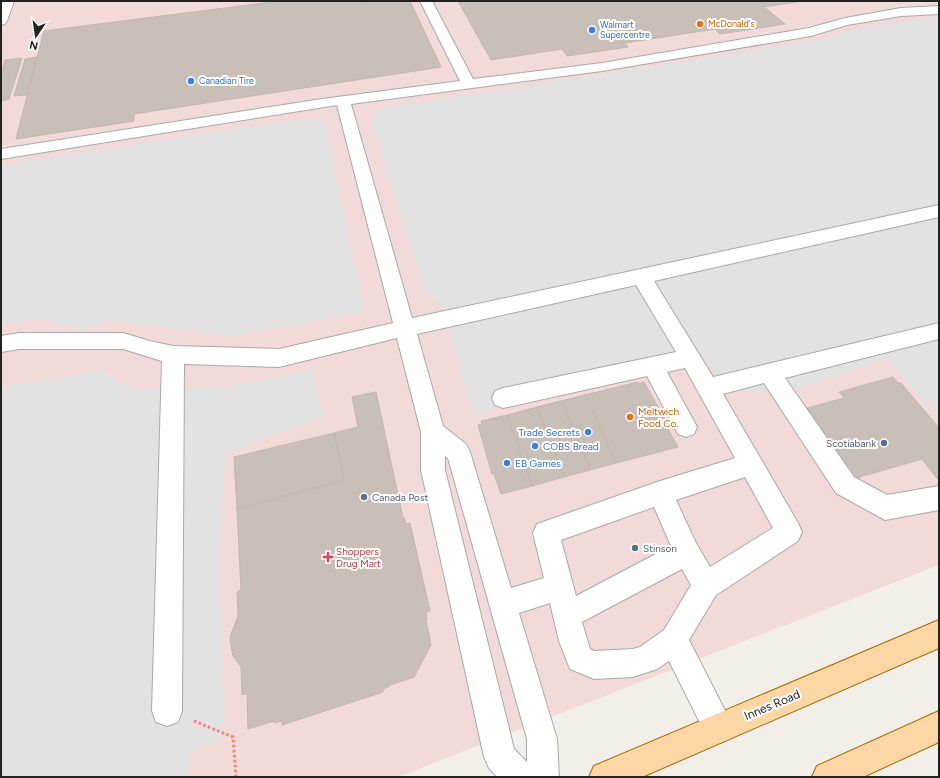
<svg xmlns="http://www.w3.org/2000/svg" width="940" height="778" font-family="Figtree,sans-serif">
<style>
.commercial{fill:#f2dad9}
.parking{fill:#e2e2e2}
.building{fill:#c7bfb8;stroke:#c4b6ab}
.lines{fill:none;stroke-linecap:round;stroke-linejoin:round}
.minor-casing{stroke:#a9a9a9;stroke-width:2}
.major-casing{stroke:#a06b00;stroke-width:2}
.path{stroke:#fa8072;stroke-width:3;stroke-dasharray:2.5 2.5;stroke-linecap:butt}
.minor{fill:#fff;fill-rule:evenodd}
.major{fill:#fcd6a4;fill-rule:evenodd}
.food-dot{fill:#e8710a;stroke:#fff;stroke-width:1.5}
.shop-dot{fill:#3f7fe0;stroke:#fff;stroke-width:1.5}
.service-dot{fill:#5c6f8a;stroke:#fff;stroke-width:1.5}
.health-dot{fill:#e0444e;stroke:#fff;stroke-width:1.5}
.labels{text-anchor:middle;stroke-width:4;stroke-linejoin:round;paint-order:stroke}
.far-food-label{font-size:9px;fill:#c56008;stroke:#fff;text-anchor:start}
.far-shop-label{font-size:9px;fill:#366cbe;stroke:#fff;text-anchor:start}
.food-label{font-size:10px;fill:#c56008;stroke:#fff;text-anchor:start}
.shop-label{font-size:10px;fill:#366cbe;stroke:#fff;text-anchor:start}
.service-label{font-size:10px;fill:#4e5e75;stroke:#fff;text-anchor:start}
.health-label{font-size:10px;fill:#be3a42;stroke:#fff;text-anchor:start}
.near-street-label{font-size:12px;fill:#222;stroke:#fff}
</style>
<rect width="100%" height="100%" fill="#f2efe9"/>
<path class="commercial" d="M 1,1 L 939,1 L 939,565 L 398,777 L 1,777 Z"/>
<g class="parking">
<path d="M 939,16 L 939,419 L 887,358 L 798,389 L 734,391 L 704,360 L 676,370 L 576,389 L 475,415 L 440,305 L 424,291 L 372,120 L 378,109 L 806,43 L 867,27 Z"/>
<path d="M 323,118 L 365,312 L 229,337 L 140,324 L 111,321 L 81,329 L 38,319 L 1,325 L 1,166 L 203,134 L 284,122 Z"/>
<path d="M 105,370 L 117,383 L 145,390 L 229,386 L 312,370 L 324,416 L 226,453 L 219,559 L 224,737 L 189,752 L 188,777 L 1,777 L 1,387 Z"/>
</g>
<g class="building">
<path d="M 264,1 L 356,1 L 357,3 L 373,1 L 410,1 L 441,67 L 134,114 L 134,121 L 16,139 L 44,31 L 264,3 Z"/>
<path d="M 458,1 L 802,1 L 764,7 L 785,24 L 720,34 L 715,29 L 625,43 L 628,47 L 567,56 L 562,49 L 491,60 Z"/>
<path d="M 37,57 L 27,95 L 14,96 L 25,59 Z"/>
<path d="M 22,58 L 9,99 L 1,101 L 1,73 L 5,60 Z"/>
<path d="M 893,377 L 898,383 L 901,383 L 939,428 L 939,481 L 922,459 L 853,479 L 804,409 L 844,398 L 839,392 Z"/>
<path d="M 638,382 L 639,384 L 644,382 L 669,426 L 667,427 L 678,447 L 616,463 L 585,395 Z"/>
<path d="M 376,392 L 403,518 L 404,517 L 406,524 L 410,523 L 430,611 L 426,612 L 427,619 L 426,620 L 431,645 L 414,677 L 390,685 L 390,686 L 383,689 L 383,692 L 282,725 L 282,721 L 274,723 L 274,721 L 248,729 L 247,693 L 242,695 L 241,667 L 233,656 L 230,640 L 231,634 L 238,616 L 237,592 L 241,590 L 237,509 L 344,480 L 334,433 L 358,427 L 352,397 Z"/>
<path d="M 585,395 L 616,463 L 590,470 L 561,401 Z"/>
<path d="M 561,401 L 590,470 L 564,477 L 537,407 Z"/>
<path d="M 537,407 L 564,477 L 532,486 L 507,415 Z"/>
<path d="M 507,415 L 532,486 L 501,494 L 494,474 L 492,474 L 478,425 L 482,424 L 481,421 Z"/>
<path d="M 334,433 L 344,480 L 237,509 L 234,457 Z"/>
</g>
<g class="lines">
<g class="minor-casing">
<g id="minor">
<path d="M 2,1 L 14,1 L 7,21 L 5,24 L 1,25 Z"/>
<path d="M 420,1 L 432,1 L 473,79 L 602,63 L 809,28 L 845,18 L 901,8 L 939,6 L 939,14 L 901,16 L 847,25 L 811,36 L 602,71 L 351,104 L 412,318 L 939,205 L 939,217 L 654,281 L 713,377 L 939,323 L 939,339 L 785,378 L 854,477 L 887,495 L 939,486 L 939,510 L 885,520 L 836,493 L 764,383 L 723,394 L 798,523 L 802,532 L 798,541 L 716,595 L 689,640 L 734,728 L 730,739 L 719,743 L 708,739 L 669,661 L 657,669 L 633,677 L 594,679 L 570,669 L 559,641 L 550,603 L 519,613 L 557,739 L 559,777 L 497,777 L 489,768 L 484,757 L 421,470 L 421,432 L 397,338 L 279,367 L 184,364 L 182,711 L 178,722 L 167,726 L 156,722 L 152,711 L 162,361 L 123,349 L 19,349 L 1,352 L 1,336 L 19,333 L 123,333 L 150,341 L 173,346 L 279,349 L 393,323 L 337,105 L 1,159 L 1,149 L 322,99 L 460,81 ZM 636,285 L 676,352 L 503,388 L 495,391 L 492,398 L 495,405 L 503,408 L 647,376 L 678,434 L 686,437 L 694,434 L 697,427 L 667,372 L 685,368 L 735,458 L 660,481 L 537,524 L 533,533 L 544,578 L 511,588 L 470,452 L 466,444 L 443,426 L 417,334 ZM 445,456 L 448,458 L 527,739 L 527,762 L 514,749 L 445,470 ZM 745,477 L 773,528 L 710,567 L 696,543 L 676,500 ZM 654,507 L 671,546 L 576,596 L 561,540 ZM 682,569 L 691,585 L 664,630 L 640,647 L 633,649 L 594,651 L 590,649 L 582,622 Z"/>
</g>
</g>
<g class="major-casing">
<g id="major">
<path d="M 939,620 L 939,648 L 642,777 L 589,777 L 594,766 Z"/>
<path d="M 939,711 L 939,742 L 863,777 L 812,777 L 817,766 Z"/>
</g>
</g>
<path class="path" d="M 194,721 L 233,737 L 236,777"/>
<use href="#minor" class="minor"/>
<use href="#major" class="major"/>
</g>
<g class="food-dot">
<circle cx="700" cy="24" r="4"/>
<circle cx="630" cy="417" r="4"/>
</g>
<g class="shop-dot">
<circle cx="592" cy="30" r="4"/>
<circle cx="191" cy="81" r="4"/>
<circle cx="588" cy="432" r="4"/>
<circle cx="535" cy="446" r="4"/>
<circle cx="507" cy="463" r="4"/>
</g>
<g class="service-dot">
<circle cx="884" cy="443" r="4"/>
<circle cx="364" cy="497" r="4"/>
<circle cx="635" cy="548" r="4"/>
</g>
<path class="health-dot" d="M326 551h4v4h4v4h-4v4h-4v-4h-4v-4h4z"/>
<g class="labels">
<g class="far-food-label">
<text x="708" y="27">McDonald's</text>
</g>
<g class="far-shop-label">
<text x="600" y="28">Walmart<tspan x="600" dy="10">Supercentre</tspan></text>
<text x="199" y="84">Canadian Tire</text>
</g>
<g class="food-label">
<text x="638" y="415">Meltwich<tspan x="638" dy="12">Food Co.</tspan></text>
</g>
<g class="shop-label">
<text x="580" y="436" text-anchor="end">Trade Secrets</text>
<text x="543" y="450">COBS Bread</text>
<text x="515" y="467">EB Games</text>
</g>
<g class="service-label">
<text x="876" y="447" text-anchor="end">Scotiabank</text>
<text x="372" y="501">Canada Post</text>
<text x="643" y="552">Stinson</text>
</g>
<g class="health-label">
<text x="336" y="555">Shoppers<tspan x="336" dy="12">Drug Mart</tspan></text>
</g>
<g class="near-street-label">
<text transform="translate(772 705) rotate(-23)" y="4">Innes Road</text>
</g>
</g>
<rect width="940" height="778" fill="none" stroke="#222222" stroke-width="4"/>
<g transform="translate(36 36) rotate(193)" stroke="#ffffff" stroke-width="3" paint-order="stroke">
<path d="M0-3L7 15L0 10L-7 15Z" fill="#222222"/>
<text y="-6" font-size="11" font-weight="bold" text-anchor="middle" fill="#222222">N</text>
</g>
</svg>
